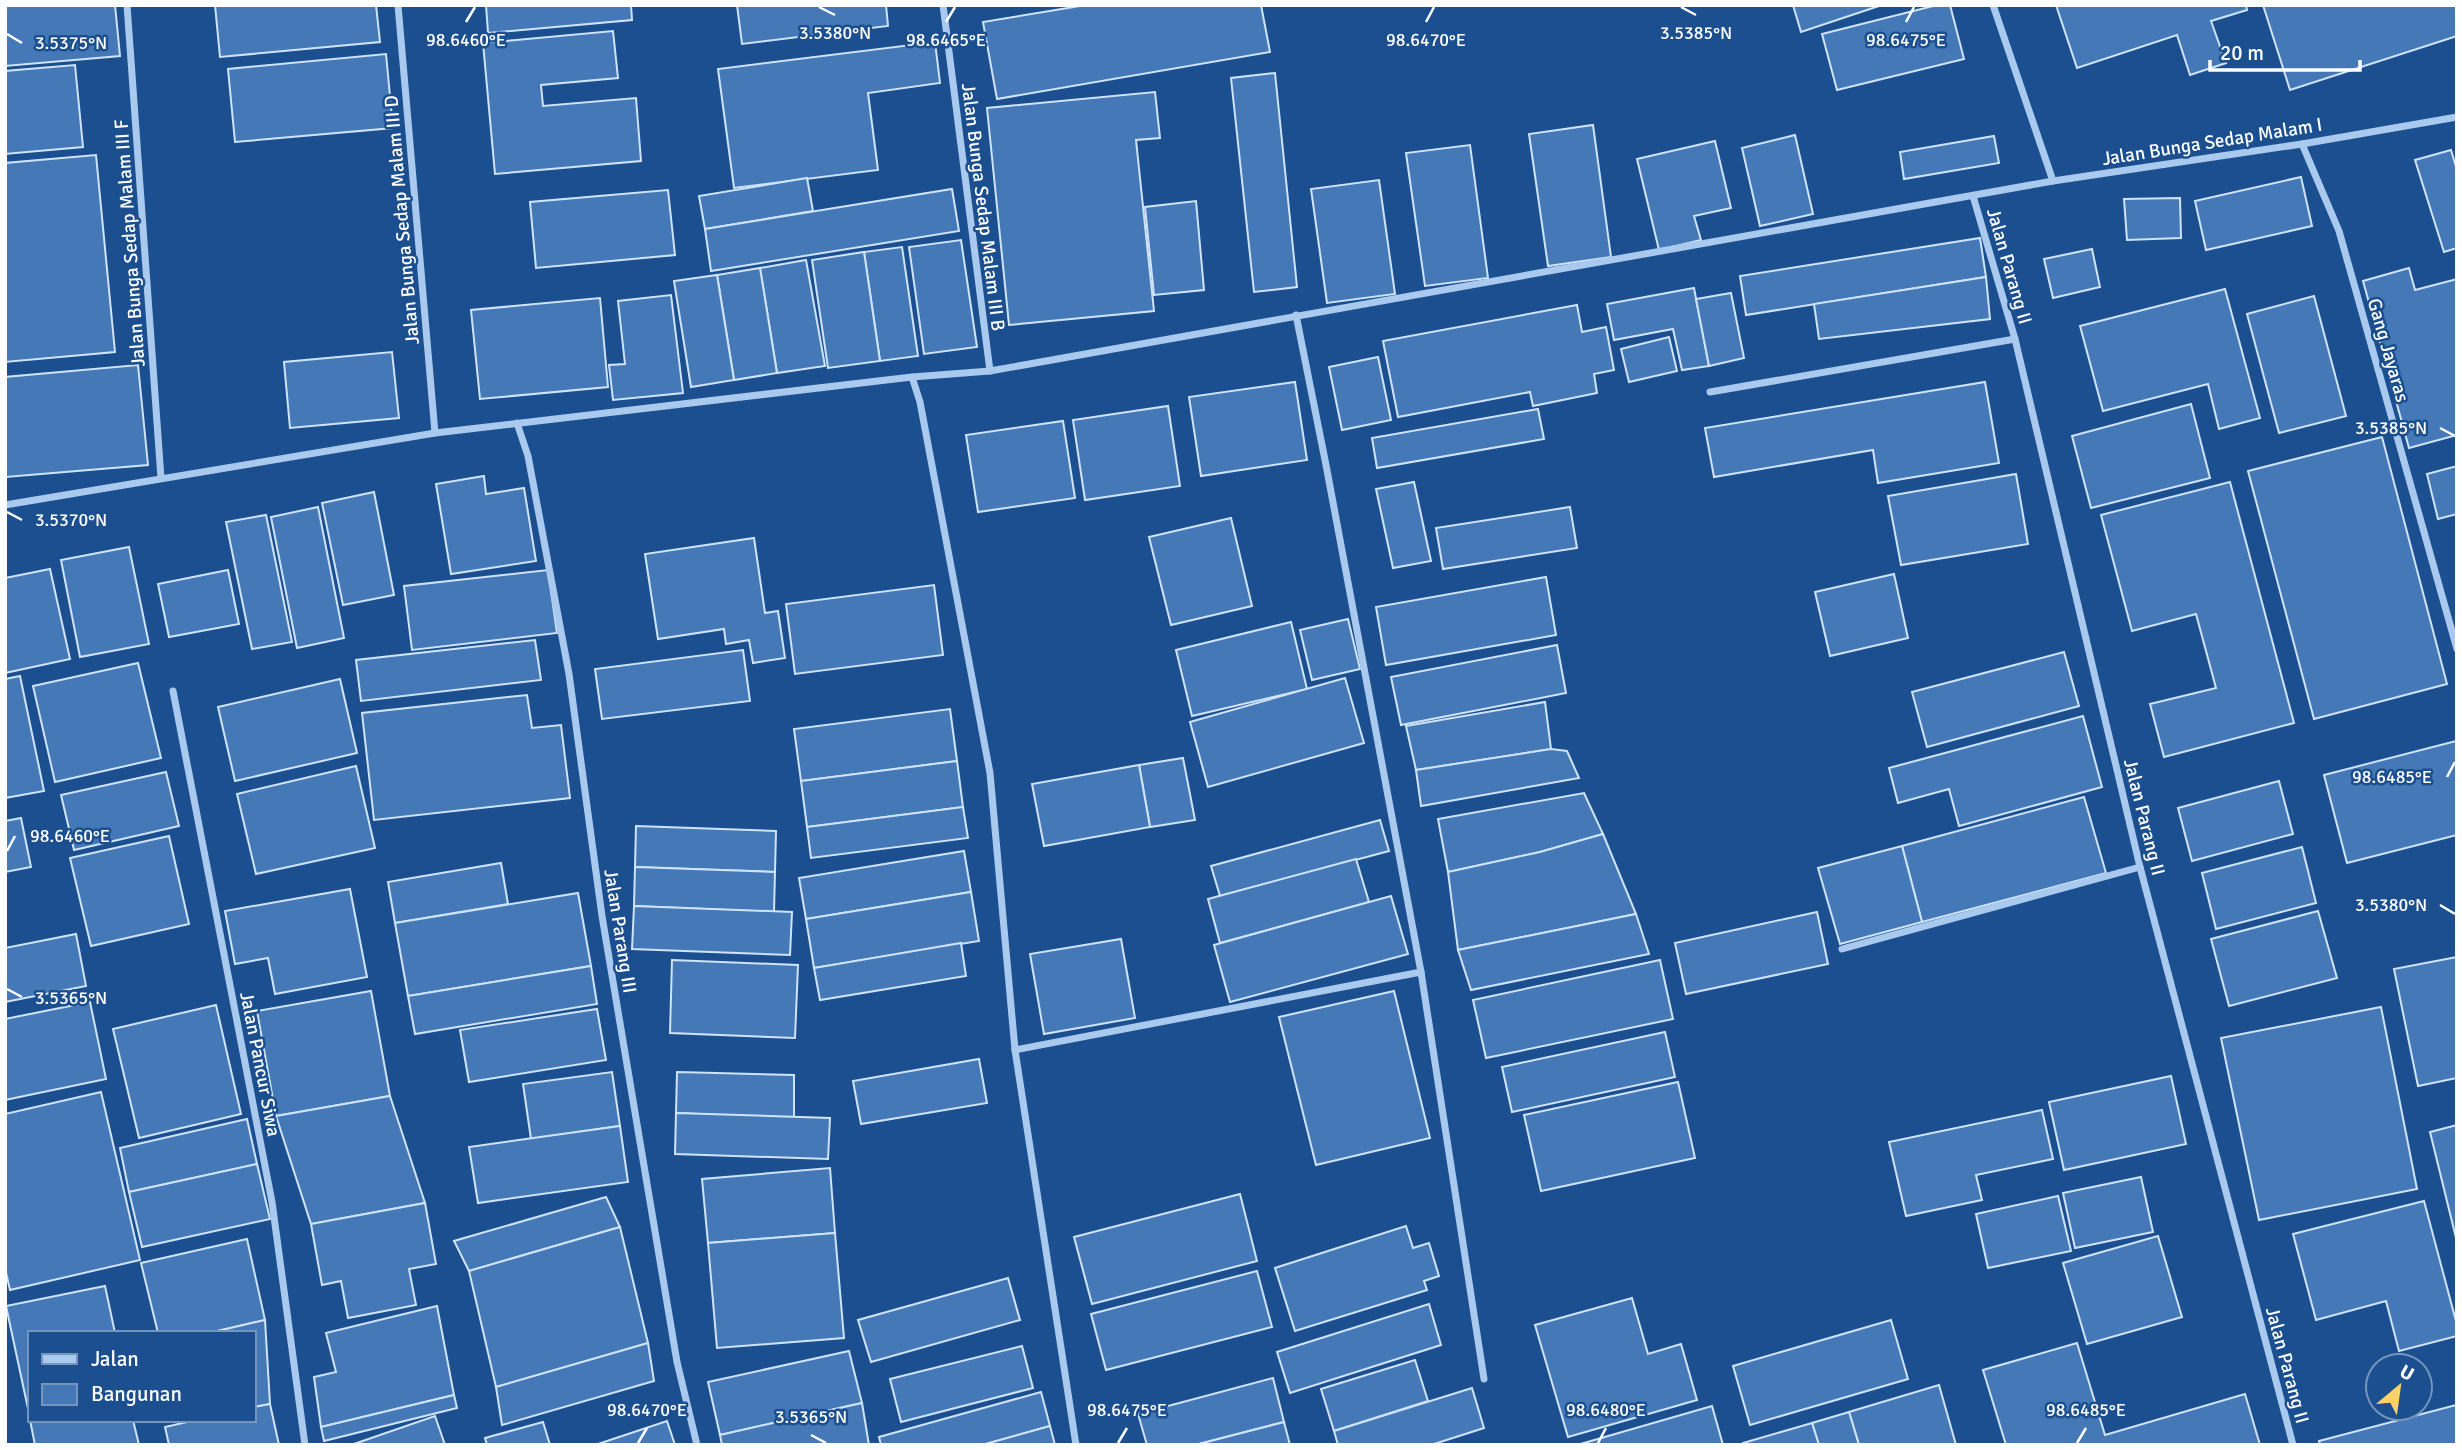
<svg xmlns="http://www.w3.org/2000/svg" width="2462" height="1450" font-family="Signika,sans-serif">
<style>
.building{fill:#4478b7;stroke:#cfe3fa;stroke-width:2}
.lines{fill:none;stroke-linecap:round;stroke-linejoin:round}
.street{stroke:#a9c9ee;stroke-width:7}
.ticks{fill:none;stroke:#fff;stroke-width:2.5}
.labels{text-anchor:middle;stroke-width:5;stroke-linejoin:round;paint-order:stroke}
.street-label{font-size:19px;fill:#fff;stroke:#1b4f8f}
.ticks-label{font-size:18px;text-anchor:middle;fill:#fff;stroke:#1b4f8f;stroke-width:5;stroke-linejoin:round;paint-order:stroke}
</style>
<rect width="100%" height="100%" fill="#1b4f8f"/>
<g class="building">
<path d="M 5,5 L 115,5 L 120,56 L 5,66 Z"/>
<path d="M 215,5 L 376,5 L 380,42 L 220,57 Z"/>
<path d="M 486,5 L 631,5 L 632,20 L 488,33 Z"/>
<path d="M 737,5 L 886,5 L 888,26 L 742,44 Z"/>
<path d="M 1086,5 L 1261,5 L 1270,52 L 997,99 L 983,22 Z"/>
<path d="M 1793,5 L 1882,5 L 1801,32 Z"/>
<path d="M 1937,5 L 1950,5 L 1964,59 L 1837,90 L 1822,34 Z"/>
<path d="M 2056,5 L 2246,5 L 2247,10 L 2211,21 L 2226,63 L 2190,75 L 2177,35 L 2077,68 Z"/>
<path d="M 2263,5 L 2457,5 L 2457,36 L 2290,90 Z"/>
<path d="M 613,31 L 618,78 L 541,85 L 543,106 L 636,98 L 641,161 L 495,174 L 483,43 Z"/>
<path d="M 935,42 L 940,83 L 868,93 L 878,170 L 734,188 L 718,69 Z"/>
<path d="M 386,54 L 393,128 L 235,142 L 228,69 Z"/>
<path d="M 75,65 L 83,147 L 5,154 L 5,71 Z"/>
<path d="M 1275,73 L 1297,287 L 1254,292 L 1231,78 Z"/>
<path d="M 1155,92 L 1160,138 L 1136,140 L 1154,311 L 1009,325 L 987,108 Z"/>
<path d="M 1593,125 L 1611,257 L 1548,266 L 1529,134 Z"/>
<path d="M 1795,135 L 1813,214 L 1760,226 L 1742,148 Z"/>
<path d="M 1994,136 L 1999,163 L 1904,179 L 1900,152 Z"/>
<path d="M 1715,141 L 1731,208 L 1694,216 L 1701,240 L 1659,250 L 1637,159 Z"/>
<path d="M 1470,145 L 1488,278 L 1425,286 L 1406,153 Z"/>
<path d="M 2451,150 L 2457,170 L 2457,248 L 2444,252 L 2415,160 Z"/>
<path d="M 96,155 L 115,352 L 5,362 L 5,163 Z"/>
<path d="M 2301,177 L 2312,226 L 2206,250 L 2195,201 Z"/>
<path d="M 807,178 L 813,211 L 705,229 L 699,196 Z"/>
<path d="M 1379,180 L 1395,294 L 1327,303 L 1311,189 Z"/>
<path d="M 952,189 L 959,231 L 711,271 L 705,229 Z"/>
<path d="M 668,190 L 675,255 L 536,268 L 530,202 Z"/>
<path d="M 2180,198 L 2181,238 L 2127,240 L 2124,199 Z"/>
<path d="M 1196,201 L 1204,290 L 1154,295 L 1145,207 Z"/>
<path d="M 1980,238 L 1986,277 L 1746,315 L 1740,276 Z"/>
<path d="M 961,240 L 977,347 L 924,354 L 909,247 Z"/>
<path d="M 902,247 L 918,356 L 880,361 L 864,252 Z"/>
<path d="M 2092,249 L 2100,287 L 2053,298 L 2044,259 Z"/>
<path d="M 864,252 L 880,361 L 828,368 L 812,260 Z"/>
<path d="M 806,260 L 825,366 L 777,373 L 760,268 Z"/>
<path d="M 760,268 L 777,373 L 734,380 L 717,275 Z"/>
<path d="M 2409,268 L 2415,290 L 2457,279 L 2457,435 L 2409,448 L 2363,281 Z"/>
<path d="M 717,275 L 734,380 L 691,387 L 674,281 Z"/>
<path d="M 1986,277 L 1990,319 L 1819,339 L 1814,304 Z"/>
<path d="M 1694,288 L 1709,366 L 1682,370 L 1673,329 L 1614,340 L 1607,304 Z"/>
<path d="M 2225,289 L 2260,418 L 2219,429 L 2208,384 L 2103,411 L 2080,326 Z"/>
<path d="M 1731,293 L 1744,358 L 1709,366 L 1696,299 Z"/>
<path d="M 671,295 L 683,393 L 613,400 L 609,365 L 625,364 L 618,301 Z"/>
<path d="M 2314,296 L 2346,416 L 2279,433 L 2247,314 Z"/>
<path d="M 600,298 L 608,387 L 480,399 L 471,310 Z"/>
<path d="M 1577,305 L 1582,332 L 1606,327 L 1614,370 L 1594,374 L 1597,393 L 1533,406 L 1530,392 L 1398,417 L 1383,341 Z"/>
<path d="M 1669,337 L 1677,371 L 1629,382 L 1621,349 Z"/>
<path d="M 392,352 L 399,418 L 290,428 L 284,362 Z"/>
<path d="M 1378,357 L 1391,420 L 1342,430 L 1329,367 Z"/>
<path d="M 138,365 L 148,465 L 6,477 L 5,377 Z"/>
<path d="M 1295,382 L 1307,460 L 1201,476 L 1189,397 Z"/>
<path d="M 1985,382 L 1999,463 L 1878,483 L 1873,450 L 1714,477 L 1705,428 Z"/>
<path d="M 2191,404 L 2210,478 L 2091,508 L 2072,436 Z"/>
<path d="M 1168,406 L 1180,486 L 1085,500 L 1073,420 Z"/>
<path d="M 1538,409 L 1544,439 L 1377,468 L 1372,438 Z"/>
<path d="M 1063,421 L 1075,498 L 978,512 L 966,435 Z"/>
<path d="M 2382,437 L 2447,684 L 2314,719 L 2248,471 Z"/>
<path d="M 2457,466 L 2457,514 L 2438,519 L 2427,474 Z"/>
<path d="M 2016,474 L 2028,544 L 1901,565 L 1888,496 Z"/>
<path d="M 484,476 L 486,494 L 524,488 L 536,561 L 451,574 L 436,484 Z"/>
<path d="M 1414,482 L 1431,561 L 1393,568 L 1376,489 Z"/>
<path d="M 2230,482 L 2294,723 L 2164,757 L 2150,704 L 2216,688 L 2196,614 L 2132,631 L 2101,515 Z"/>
<path d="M 374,492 L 394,595 L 343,605 L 322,503 Z"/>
<path d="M 318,507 L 344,638 L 297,648 L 271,517 Z"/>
<path d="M 1570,507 L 1577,548 L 1443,569 L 1436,528 Z"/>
<path d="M 266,515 L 292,642 L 252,649 L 226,522 Z"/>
<path d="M 1231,518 L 1252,606 L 1171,625 L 1149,537 Z"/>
<path d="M 754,538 L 765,613 L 778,611 L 785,658 L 753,663 L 749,640 L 726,644 L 724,629 L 658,639 L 645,554 Z"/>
<path d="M 129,547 L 149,644 L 80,657 L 61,560 Z"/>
<path d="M 50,569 L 70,659 L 5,673 L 5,578 Z"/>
<path d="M 228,570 L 239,624 L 169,637 L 158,584 Z"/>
<path d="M 548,570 L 557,633 L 412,650 L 404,586 Z"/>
<path d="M 1894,574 L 1908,638 L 1830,656 L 1815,592 Z"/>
<path d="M 1546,577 L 1556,635 L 1386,665 L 1376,607 Z"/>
<path d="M 934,585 L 943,655 L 795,674 L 786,604 Z"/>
<path d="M 1348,619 L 1360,669 L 1312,680 L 1300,630 Z"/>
<path d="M 1291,622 L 1307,689 L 1192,716 L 1176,650 Z"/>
<path d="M 535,640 L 541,680 L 361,701 L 356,660 Z"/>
<path d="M 1557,645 L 1566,693 L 1401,725 L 1391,677 Z"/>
<path d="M 743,650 L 750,701 L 602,719 L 595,669 Z"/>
<path d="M 2064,652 L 2079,706 L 1927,747 L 1912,692 Z"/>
<path d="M 138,663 L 161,758 L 55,782 L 33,686 Z"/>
<path d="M 20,676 L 44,791 L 5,798 L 5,679 Z"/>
<path d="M 1345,678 L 1364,743 L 1208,787 L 1190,722 Z"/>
<path d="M 340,679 L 357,753 L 235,781 L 218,707 Z"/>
<path d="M 527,695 L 532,728 L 561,725 L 570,798 L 374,820 L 362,713 Z"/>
<path d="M 1545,702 L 1551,749 L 1416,770 L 1406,726 Z"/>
<path d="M 950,709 L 957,761 L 801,781 L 794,729 Z"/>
<path d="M 2083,716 L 2102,787 L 1959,826 L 1949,789 L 1898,803 L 1889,768 Z"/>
<path d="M 2456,741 L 2457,835 L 2347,863 L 2324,775 Z"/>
<path d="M 1551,749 L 1567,751 L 1579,778 L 1421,806 L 1416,770 Z"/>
<path d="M 1183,758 L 1195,820 L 1150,827 L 1139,765 Z"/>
<path d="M 957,761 L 963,807 L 807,827 L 801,781 Z"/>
<path d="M 1139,765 L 1150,827 L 1044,846 L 1032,784 Z"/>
<path d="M 356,766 L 375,848 L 256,874 L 237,794 Z"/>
<path d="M 166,772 L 179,826 L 74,850 L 61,795 Z"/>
<path d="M 2279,781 L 2293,834 L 2192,861 L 2178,808 Z"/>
<path d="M 1584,793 L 1603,834 L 1540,852 L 1448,872 L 1438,819 Z"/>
<path d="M 2084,797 L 2106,873 L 1922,922 L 1902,846 Z"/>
<path d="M 963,807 L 968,838 L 811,858 L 807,827 Z"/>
<path d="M 21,818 L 31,867 L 5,872 L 5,821 Z"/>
<path d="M 1380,820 L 1389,851 L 1220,896 L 1211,866 Z"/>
<path d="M 636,826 L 776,831 L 775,872 L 635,867 Z"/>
<path d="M 1603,834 L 1636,914 L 1458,950 L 1448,872 L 1540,852 Z"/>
<path d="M 169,836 L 189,924 L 91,946 L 70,858 Z"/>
<path d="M 1902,846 L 1922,922 L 1840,944 L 1818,868 Z"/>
<path d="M 2302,847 L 2316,903 L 2216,929 L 2202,873 Z"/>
<path d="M 964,851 L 971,892 L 806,919 L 799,878 Z"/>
<path d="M 1356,859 L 1369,902 L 1220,943 L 1208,899 Z"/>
<path d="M 501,863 L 508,904 L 395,923 L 388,882 Z"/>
<path d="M 635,867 L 775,872 L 774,912 L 634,906 Z"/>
<path d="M 350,889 L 367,977 L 275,994 L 268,958 L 235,964 L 225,911 Z"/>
<path d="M 971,892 L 979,941 L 814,968 L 806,919 Z"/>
<path d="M 578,893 L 591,966 L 408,996 L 395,923 Z"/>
<path d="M 1391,896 L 1408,954 L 1230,1002 L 1214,945 Z"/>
<path d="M 634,906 L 792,912 L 790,955 L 632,949 Z"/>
<path d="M 2318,911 L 2337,978 L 2229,1006 L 2211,939 Z"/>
<path d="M 1817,912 L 1828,964 L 1686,994 L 1675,943 Z"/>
<path d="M 1636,914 L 1649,954 L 1471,990 L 1458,950 Z"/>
<path d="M 76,934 L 86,986 L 5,1002 L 5,948 Z"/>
<path d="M 1121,939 L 1135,1018 L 1044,1034 L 1030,954 Z"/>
<path d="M 961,943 L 966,976 L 820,1000 L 814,968 Z"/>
<path d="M 2457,957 L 2457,1078 L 2418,1086 L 2394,969 Z"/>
<path d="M 672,960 L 798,965 L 795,1038 L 670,1033 Z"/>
<path d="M 1660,960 L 1673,1019 L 1486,1058 L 1473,1000 Z"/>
<path d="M 591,966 L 597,1004 L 415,1034 L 408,996 Z"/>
<path d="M 371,991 L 390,1096 L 276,1116 L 257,1011 Z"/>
<path d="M 1394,991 L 1430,1138 L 1316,1165 L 1279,1017 Z"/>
<path d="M 90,1002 L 106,1079 L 5,1100 L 5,1019 Z"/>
<path d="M 216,1005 L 241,1114 L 139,1138 L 113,1029 Z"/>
<path d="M 2381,1007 L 2417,1189 L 2259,1220 L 2221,1038 Z"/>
<path d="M 597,1009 L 606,1060 L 469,1082 L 460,1030 Z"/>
<path d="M 1665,1032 L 1675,1077 L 1512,1112 L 1502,1067 Z"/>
<path d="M 979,1059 L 987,1103 L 861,1124 L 853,1081 Z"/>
<path d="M 612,1072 L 620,1126 L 531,1139 L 523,1084 Z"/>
<path d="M 677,1072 L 794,1075 L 794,1118 L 676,1113 Z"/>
<path d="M 2171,1076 L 2186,1144 L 2064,1170 L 2049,1102 Z"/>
<path d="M 1678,1082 L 1695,1158 L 1541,1191 L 1524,1115 Z"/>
<path d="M 101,1092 L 140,1260 L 10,1290 L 5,1268 L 5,1114 Z"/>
<path d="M 390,1096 L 425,1203 L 311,1224 L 276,1116 Z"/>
<path d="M 2042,1110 L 2053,1159 L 1976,1175 L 1982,1200 L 1906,1216 L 1889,1142 Z"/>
<path d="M 676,1113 L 830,1118 L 828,1159 L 675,1154 Z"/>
<path d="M 247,1119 L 257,1164 L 129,1192 L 120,1148 Z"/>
<path d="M 2457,1125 L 2457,1242 L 2430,1132 Z"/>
<path d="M 620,1126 L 628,1182 L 478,1203 L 469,1147 Z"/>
<path d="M 257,1164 L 270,1219 L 142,1247 L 129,1192 Z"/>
<path d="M 830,1168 L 835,1233 L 708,1243 L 702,1179 Z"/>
<path d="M 2141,1177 L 2153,1232 L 2075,1248 L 2063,1193 Z"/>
<path d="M 1240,1194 L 1257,1261 L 1092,1304 L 1074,1237 Z"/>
<path d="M 2058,1196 L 2071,1251 L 1988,1268 L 1976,1214 Z"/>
<path d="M 606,1197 L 620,1227 L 469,1271 L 454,1241 Z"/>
<path d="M 2424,1201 L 2457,1325 L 2457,1336 L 2399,1351 L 2386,1301 L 2316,1320 L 2293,1234 Z"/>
<path d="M 425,1203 L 436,1264 L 409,1269 L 416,1305 L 348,1318 L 341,1281 L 322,1285 L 311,1224 Z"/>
<path d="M 1406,1226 L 1413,1248 L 1429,1243 L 1439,1276 L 1424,1281 L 1427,1290 L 1295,1331 L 1275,1268 Z"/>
<path d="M 620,1227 L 648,1343 L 496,1387 L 469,1271 Z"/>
<path d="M 835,1233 L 844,1338 L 717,1348 L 708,1243 Z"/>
<path d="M 2158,1236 L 2182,1317 L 2087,1344 L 2063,1263 Z"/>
<path d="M 247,1239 L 265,1320 L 209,1333 L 158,1333 L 141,1263 Z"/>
<path d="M 1257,1271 L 1272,1327 L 1106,1370 L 1091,1314 Z"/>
<path d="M 1008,1278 L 1020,1320 L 871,1362 L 858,1320 Z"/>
<path d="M 105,1286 L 115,1333 L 30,1333 L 30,1418 L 6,1306 Z"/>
<path d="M 1632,1298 L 1648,1354 L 1681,1344 L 1697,1400 L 1568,1437 L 1535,1325 Z"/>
<path d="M 1429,1304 L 1441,1345 L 1290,1393 L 1277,1352 Z"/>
<path d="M 437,1306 L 454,1395 L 321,1427 L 314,1377 L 336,1372 L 326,1333 Z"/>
<path d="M 265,1320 L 270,1404 L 254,1407 L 254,1333 L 209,1333 Z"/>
<path d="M 1891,1320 L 1908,1379 L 1750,1425 L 1733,1366 Z"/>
<path d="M 648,1343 L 654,1381 L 502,1425 L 496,1387 Z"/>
<path d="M 2077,1343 L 2105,1435 L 2245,1394 L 2260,1445 L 2006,1445 L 1983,1370 Z"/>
<path d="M 1022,1346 L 1033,1388 L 901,1422 L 890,1379 Z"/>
<path d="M 849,1351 L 862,1403 L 720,1435 L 708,1382 Z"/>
<path d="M 1415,1360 L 1428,1401 L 1334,1431 L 1321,1389 Z"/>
<path d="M 1273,1378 L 1284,1422 L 1195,1445 L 1147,1445 L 1138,1414 Z"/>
<path d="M 1939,1385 L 1956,1445 L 1859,1445 L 1849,1412 Z"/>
<path d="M 1472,1388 L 1484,1428 L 1431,1445 L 1338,1445 L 1334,1431 Z"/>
<path d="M 1041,1392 L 1050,1426 L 982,1445 L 881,1445 L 879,1437 Z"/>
<path d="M 454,1395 L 457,1408 L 324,1441 L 321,1427 Z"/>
<path d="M 862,1403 L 869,1445 L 722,1445 L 720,1435 Z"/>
<path d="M 270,1404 L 279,1445 L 169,1445 L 165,1427 L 196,1420 L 254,1420 L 254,1407 Z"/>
<path d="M 2456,1405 L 2457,1445 L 2320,1445 L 2319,1441 Z"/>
<path d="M 1712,1406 L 1723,1445 L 1577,1445 Z"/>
<path d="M 1849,1412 L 1859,1445 L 1819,1445 L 1812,1423 Z"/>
<path d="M 435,1416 L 445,1445 L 351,1445 Z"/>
<path d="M 30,1420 L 133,1420 L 139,1445 L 35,1445 Z"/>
<path d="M 667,1421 L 675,1445 L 595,1445 Z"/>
<path d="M 543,1422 L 550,1445 L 487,1445 L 485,1438 Z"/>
<path d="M 1284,1422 L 1290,1445 L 1195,1445 Z"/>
<path d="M 1812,1423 L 1819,1445 L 1743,1445 L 1743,1443 Z"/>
<path d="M 1050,1426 L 1055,1445 L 982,1445 Z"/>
</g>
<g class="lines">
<g class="street">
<path d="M 127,5 L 161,478"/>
<path d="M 398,5 L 435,433"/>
<path d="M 943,5 L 990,371"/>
<path d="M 1993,5 L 2053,181"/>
<path d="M 2302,144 L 2339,231 L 2457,649"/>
<path d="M 1973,196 L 2015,339 L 2140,867 L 2293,1445"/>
<path d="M 1296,315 L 1326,465 L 1421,972 L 1484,1379"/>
<path d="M 912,377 L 920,402 L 990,773 L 1015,1050 L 1076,1445"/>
<path d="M 1710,392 L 2015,339"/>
<path d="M 517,423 L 528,456 L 569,674 L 602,916 L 677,1362 L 697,1445"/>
<path d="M 5,505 L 435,433 L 912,377 L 990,371 L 2053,181 L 2302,144 L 2457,117"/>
<path d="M 173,691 L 272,1202 L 305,1445"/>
<path d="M 1842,949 L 2140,867"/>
<path d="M 1015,1050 L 1421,972"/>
</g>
</g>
<path class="ticks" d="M 819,7 L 835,15M 1681,7 L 1696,15M 466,22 L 475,7M 946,22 L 955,7M 1426,22 L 1434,7M 1906,22 L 1914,7M 7,34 L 22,43M 2440,428 L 2455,436M 7,512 L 22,520M 2447,777 L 2455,762M 7,851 L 15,836M 2440,905 L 2455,914M 7,989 L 22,997M 811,1435 L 826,1443M 638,1443 L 647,1428M 1118,1443 L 1127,1428M 1598,1443 L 1606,1428M 2077,1443 L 2086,1428"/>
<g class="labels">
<g class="street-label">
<text transform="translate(2212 141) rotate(-9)" y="7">Jalan Bunga Sedap Malam I</text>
<text transform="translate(984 207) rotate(83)" y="7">Jalan Bunga Sedap Malam III B</text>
<text transform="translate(401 220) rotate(-95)" y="7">Jalan Bunga Sedap Malam III D</text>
<text transform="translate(129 243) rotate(-94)" y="7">Jalan Bunga Sedap Malam III F</text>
<text transform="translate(2010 266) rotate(74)" y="7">Jalan Parang II</text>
<text transform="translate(2389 350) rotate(74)" y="7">Gang Jayaras</text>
<text transform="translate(2145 817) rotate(76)" y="7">Jalan Parang II</text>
<text transform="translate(621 931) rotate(81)" y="7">Jalan Parang III</text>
<text transform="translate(261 1064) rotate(79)" y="7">Jalan Pancur Siwa</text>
<text transform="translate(2288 1365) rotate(75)" y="7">Jalan Parang II</text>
</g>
</g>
<g class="ticks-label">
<text x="835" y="39">3.5380°N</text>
<text x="1696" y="39">3.5385°N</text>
<text x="466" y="46">98.6460°E</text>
<text x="946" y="46">98.6465°E</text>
<text x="1426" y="46">98.6470°E</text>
<text x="1906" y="46">98.6475°E</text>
<text x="71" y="49">3.5375°N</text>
<text x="2391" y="434">3.5385°N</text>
<text x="71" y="526">3.5370°N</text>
<text x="2392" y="783">98.6485°E</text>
<text x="70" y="842">98.6460°E</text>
<text x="2391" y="911">3.5380°N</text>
<text x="71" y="1004">3.5365°N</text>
<text x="647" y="1416">98.6470°E</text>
<text x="1127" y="1416">98.6475°E</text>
<text x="1606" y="1416">98.6480°E</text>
<text x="2086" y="1416">98.6485°E</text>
<text x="811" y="1423">3.5365°N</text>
</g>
<rect width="2462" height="1450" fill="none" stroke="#ffffff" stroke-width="14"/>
<rect x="28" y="1331" width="228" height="91" fill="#1b4f8f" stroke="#7695bc" stroke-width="2"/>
<rect x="42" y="1354" width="35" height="10" fill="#a9c9ee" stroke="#7695bc" stroke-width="2"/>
<text x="91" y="1366" font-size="21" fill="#ffffff">Jalan</text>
<rect x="42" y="1384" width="35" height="21" fill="#4478b7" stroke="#7695bc" stroke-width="2"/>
<text x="91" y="1401" font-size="21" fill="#ffffff">Bangunan</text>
<g transform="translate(2399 1387) rotate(29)"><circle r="33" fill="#1b4f8f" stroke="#7695bc" stroke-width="2"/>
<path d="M0-5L12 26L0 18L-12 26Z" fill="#ffd166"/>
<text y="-10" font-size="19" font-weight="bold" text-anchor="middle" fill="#ffffff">U</text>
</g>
<path d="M2210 60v10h150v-10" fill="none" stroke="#ffffff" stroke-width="3.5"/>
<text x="2220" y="60" font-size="21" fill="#ffffff" stroke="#1b4f8f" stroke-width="5" paint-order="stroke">20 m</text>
</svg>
